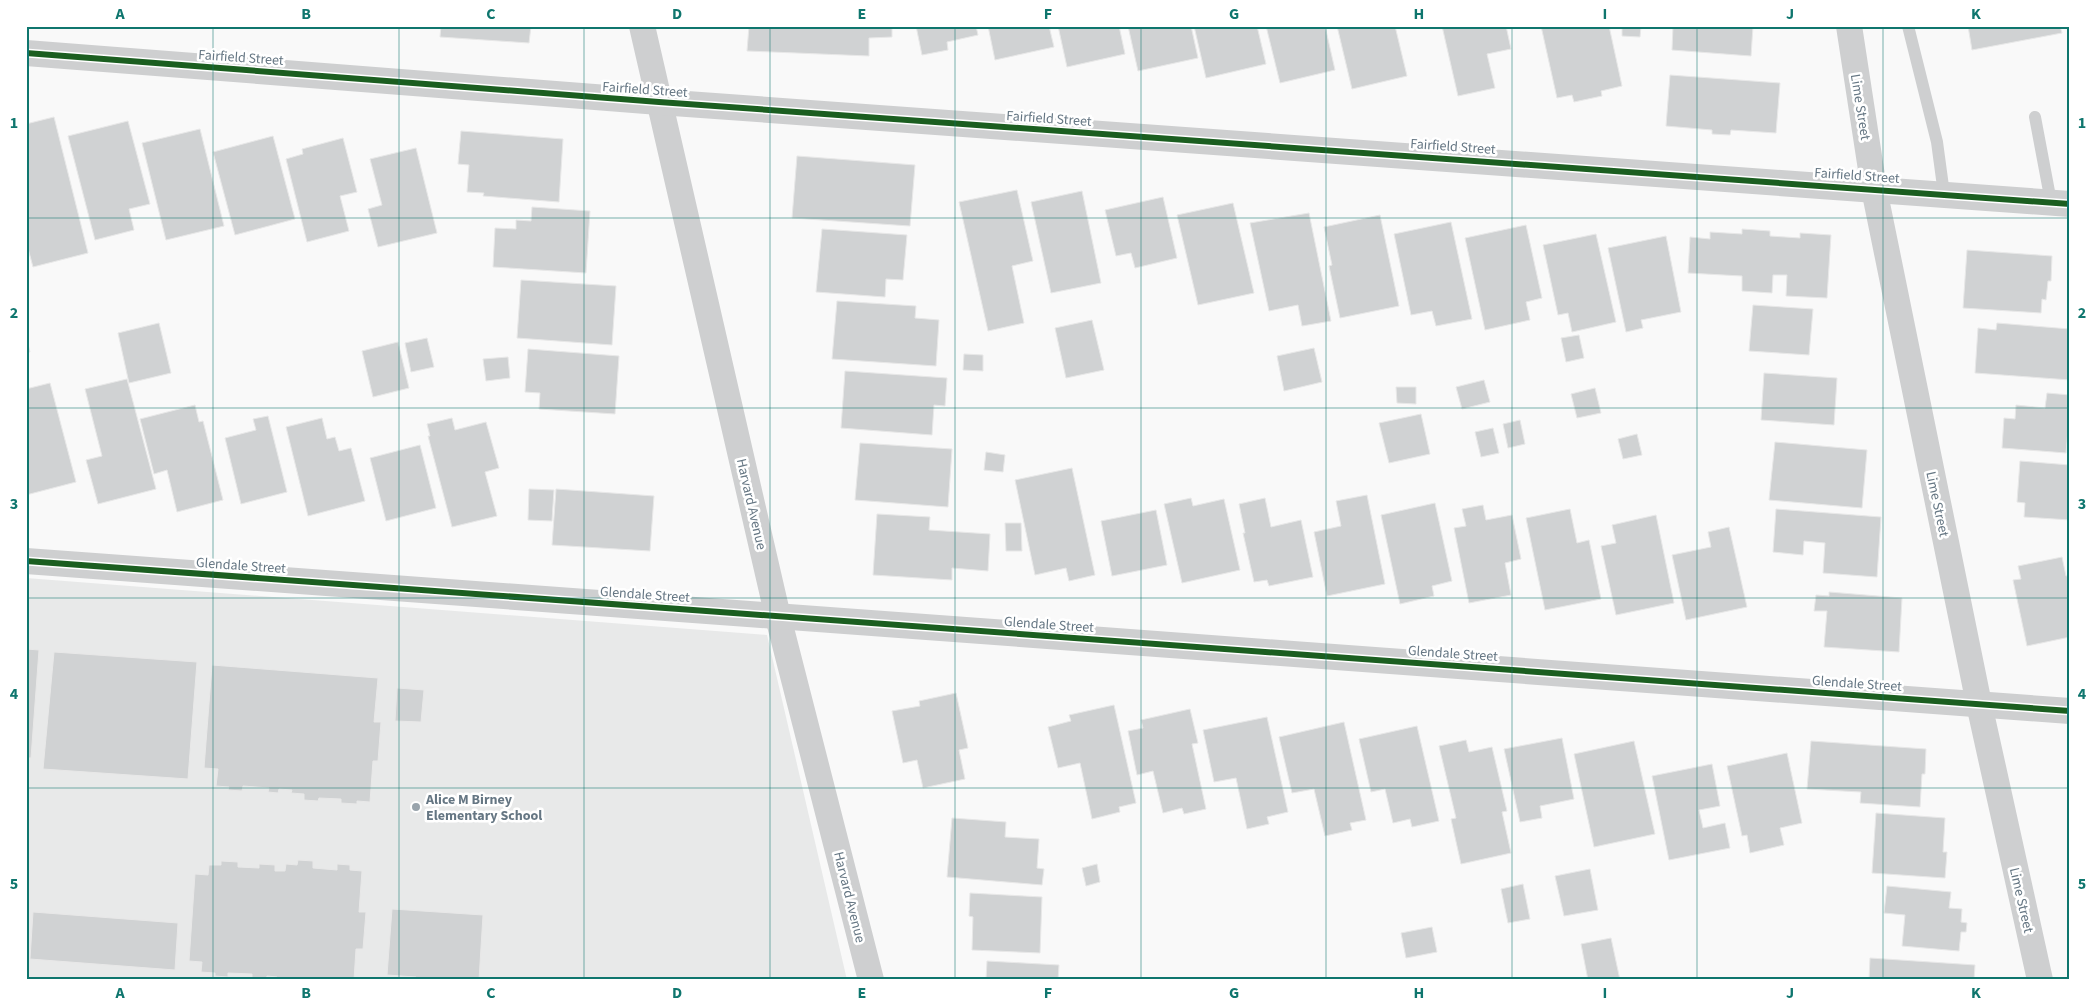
<svg xmlns="http://www.w3.org/2000/svg" width="2096" height="1006" font-family="'Source Sans 3',sans-serif">
<style>
.built{fill:#e8e9e9}
.building{fill:#d0d2d3;stroke:#e8e8e8}
.lines{fill:none;stroke-linecap:round;stroke-linejoin:round}
.service{stroke:#cecfd0;stroke-width:12}
.minor{stroke:#cecfd0;stroke-width:26}
.cycleway-casing{stroke:#fff;stroke-width:9}
.cycleway{stroke:#1b5e20;stroke-width:6}
.grid{fill:none;stroke:#0f766e;stroke-width:1;stroke-opacity:0.55}
.poi-dot{fill:#99a4ac;stroke:#fff;stroke-width:2}
.labels{text-anchor:middle;stroke-width:5;stroke-linejoin:round;paint-order:stroke}
.street-label{font-size:14px;fill:#657683;stroke:#fff}
.poi-label{font-size:14px;font-weight:bold;fill:#657683;stroke:#fff;text-anchor:start}
.neatline{fill:none;stroke:#0f766e;stroke-width:2}
.grid-label{font-size:16px;text-anchor:middle;font-weight:bold;fill:#0f766e}
</style>
<rect width="100%" height="100%" fill="#f9f9f9"/>
<path class="built" d="M 26,578 L 767,635 L 847,980 L 26,980 Z"/>
<g class="building">
<path d="M 441,26 L 531,26 L 529,43 L 440,37 Z"/>
<path d="M 749,26 L 892,26 L 892,37 L 869,38 L 869,56 L 747,51 Z"/>
<path d="M 916,26 L 976,26 L 978,35 L 947,42 L 948,50 L 922,55 Z"/>
<path d="M 988,26 L 1049,26 L 1054,47 L 995,60 Z"/>
<path d="M 1058,26 L 1119,26 L 1125,54 L 1067,67 Z"/>
<path d="M 1128,26 L 1191,26 L 1198,58 L 1138,71 Z"/>
<path d="M 1194,26 L 1257,26 L 1266,64 L 1206,78 Z"/>
<path d="M 1266,26 L 1325,26 L 1335,70 L 1280,83 Z"/>
<path d="M 1337,26 L 1395,26 L 1407,76 L 1352,89 Z"/>
<path d="M 1442,26 L 1506,26 L 1511,49 L 1487,54 L 1495,88 L 1458,96 Z"/>
<path d="M 1541,26 L 1609,26 L 1622,86 L 1601,91 L 1602,96 L 1574,102 L 1572,95 L 1557,98 Z"/>
<path d="M 1622,26 L 1641,26 L 1640,37 L 1622,36 Z"/>
<path d="M 1673,26 L 1753,26 L 1751,56 L 1672,50 Z"/>
<path d="M 1968,26 L 2060,26 L 2062,33 L 1972,50 Z"/>
<path d="M 1670,75 L 1780,83 L 1776,133 L 1731,130 L 1730,135 L 1712,134 L 1712,130 L 1666,126 Z"/>
<path d="M 54,117 L 88,253 L 33,267 L 26,241 L 26,124 Z"/>
<path d="M 128,121 L 150,204 L 129,209 L 134,230 L 95,240 L 68,136 Z"/>
<path d="M 200,129 L 224,226 L 166,240 L 142,143 Z"/>
<path d="M 461,131 L 563,139 L 559,202 L 483,196 L 484,193 L 467,192 L 469,165 L 458,164 Z"/>
<path d="M 273,136 L 295,219 L 235,235 L 213,152 Z"/>
<path d="M 343,138 L 357,192 L 340,196 L 349,231 L 307,242 L 286,159 L 303,154 L 302,149 Z"/>
<path d="M 416,148 L 437,233 L 378,247 L 368,209 L 382,205 L 370,159 Z"/>
<path d="M 797,156 L 915,165 L 910,226 L 792,218 Z"/>
<path d="M 1017,190 L 1033,261 L 1012,266 L 1024,323 L 988,331 L 959,202 Z"/>
<path d="M 1082,191 L 1101,283 L 1051,293 L 1031,202 Z"/>
<path d="M 1163,197 L 1177,258 L 1135,268 L 1131,253 L 1116,256 L 1105,210 Z"/>
<path d="M 1233,203 L 1254,293 L 1198,305 L 1177,215 Z"/>
<path d="M 532,207 L 590,211 L 586,273 L 493,267 L 495,228 L 516,229 L 516,220 L 531,221 Z"/>
<path d="M 1309,213 L 1331,321 L 1302,326 L 1298,305 L 1269,311 L 1250,223 Z"/>
<path d="M 1380,215 L 1399,306 L 1340,318 L 1329,266 L 1332,265 L 1324,227 Z"/>
<path d="M 1451,222 L 1472,319 L 1436,326 L 1432,311 L 1411,315 L 1394,234 Z"/>
<path d="M 1526,225 L 1542,298 L 1526,302 L 1530,320 L 1485,330 L 1465,238 Z"/>
<path d="M 822,229 L 907,235 L 903,280 L 886,279 L 885,297 L 816,292 Z"/>
<path d="M 1742,229 L 1770,231 L 1770,236 L 1800,238 L 1800,233 L 1831,235 L 1827,298 L 1786,296 L 1787,275 L 1773,275 L 1772,293 L 1742,291 L 1742,276 L 1688,273 L 1690,237 L 1710,239 L 1710,232 L 1742,234 Z"/>
<path d="M 1596,234 L 1616,322 L 1572,332 L 1568,313 L 1558,315 L 1543,245 Z"/>
<path d="M 1666,236 L 1681,312 L 1641,320 L 1643,328 L 1626,332 L 1608,248 Z"/>
<path d="M 1967,250 L 2052,256 L 2051,281 L 2048,281 L 2046,300 L 2042,299 L 2041,313 L 1963,308 Z"/>
<path d="M 521,280 L 616,286 L 612,345 L 517,338 Z"/>
<path d="M 837,301 L 916,306 L 915,318 L 939,320 L 936,366 L 832,359 Z"/>
<path d="M 1753,305 L 1813,309 L 1809,355 L 1749,351 Z"/>
<path d="M 1092,320 L 1104,370 L 1066,378 L 1055,328 Z"/>
<path d="M 159,323 L 171,373 L 129,383 L 118,333 Z"/>
<path d="M 1997,323 L 2070,329 L 2070,380 L 1975,373 L 1978,328 L 1996,330 Z"/>
<path d="M 1579,335 L 1584,358 L 1566,362 L 1561,338 Z"/>
<path d="M 26,337 L 30,352 L 26,352 Z"/>
<path d="M 427,338 L 434,367 L 411,372 L 405,343 Z"/>
<path d="M 398,342 L 409,388 L 373,397 L 362,351 Z"/>
<path d="M 1314,348 L 1322,382 L 1284,391 L 1277,356 Z"/>
<path d="M 528,349 L 619,356 L 615,414 L 539,409 L 540,393 L 525,392 Z"/>
<path d="M 964,354 L 983,355 L 983,371 L 963,370 Z"/>
<path d="M 508,357 L 510,378 L 486,381 L 483,359 Z"/>
<path d="M 845,371 L 947,378 L 945,406 L 934,405 L 932,435 L 841,428 Z"/>
<path d="M 1764,373 L 1837,378 L 1834,425 L 1761,420 Z"/>
<path d="M 127,379 L 156,489 L 98,504 L 86,460 L 102,456 L 85,389 Z"/>
<path d="M 1484,380 L 1490,402 L 1462,409 L 1456,387 Z"/>
<path d="M 50,383 L 76,482 L 26,495 L 26,389 Z"/>
<path d="M 1396,387 L 1416,387 L 1416,404 L 1397,403 Z"/>
<path d="M 1595,388 L 1601,413 L 1577,418 L 1571,394 Z"/>
<path d="M 2047,393 L 2070,395 L 2070,430 L 2068,430 L 2066,453 L 2002,448 L 2004,418 L 2015,419 L 2016,405 L 2045,408 Z"/>
<path d="M 195,405 L 199,422 L 203,421 L 223,500 L 177,512 L 167,470 L 154,474 L 140,419 Z"/>
<path d="M 1421,414 L 1430,454 L 1389,463 L 1379,423 Z"/>
<path d="M 268,416 L 287,492 L 241,504 L 225,438 L 256,430 L 253,419 Z"/>
<path d="M 322,418 L 327,439 L 335,437 L 339,451 L 351,448 L 365,501 L 308,516 L 286,427 Z"/>
<path d="M 452,418 L 455,430 L 486,422 L 499,468 L 485,472 L 497,516 L 452,527 L 428,436 L 430,436 L 427,424 Z"/>
<path d="M 1520,420 L 1525,444 L 1508,448 L 1503,424 Z"/>
<path d="M 1493,428 L 1499,453 L 1481,457 L 1475,432 Z"/>
<path d="M 1637,434 L 1642,455 L 1623,459 L 1618,439 Z"/>
<path d="M 1775,442 L 1867,450 L 1862,508 L 1769,500 Z"/>
<path d="M 860,443 L 952,449 L 948,507 L 855,500 Z"/>
<path d="M 420,445 L 436,508 L 386,521 L 370,458 Z"/>
<path d="M 986,452 L 1005,455 L 1003,472 L 984,470 Z"/>
<path d="M 2020,461 L 2070,465 L 2070,520 L 2024,517 L 2025,503 L 2017,502 Z"/>
<path d="M 1072,468 L 1095,575 L 1069,581 L 1066,568 L 1035,575 L 1015,480 Z"/>
<path d="M 529,489 L 554,490 L 552,521 L 528,520 Z"/>
<path d="M 556,489 L 654,496 L 650,551 L 552,545 Z"/>
<path d="M 1367,495 L 1385,584 L 1327,596 L 1314,532 L 1341,526 L 1336,501 Z"/>
<path d="M 1191,498 L 1193,506 L 1224,499 L 1240,570 L 1182,583 L 1164,504 Z"/>
<path d="M 1265,498 L 1271,527 L 1301,520 L 1313,577 L 1269,586 L 1267,580 L 1254,582 L 1243,533 L 1245,533 L 1239,504 Z"/>
<path d="M 1435,503 L 1452,581 L 1432,586 L 1434,596 L 1400,604 L 1381,515 Z"/>
<path d="M 1483,505 L 1486,520 L 1512,515 L 1521,559 L 1505,563 L 1511,595 L 1469,603 L 1454,528 L 1466,526 L 1462,509 Z"/>
<path d="M 1570,509 L 1577,543 L 1589,540 L 1601,599 L 1545,610 L 1526,518 Z"/>
<path d="M 1776,509 L 1881,517 L 1877,577 L 1823,573 L 1825,543 L 1804,541 L 1803,555 L 1773,552 Z"/>
<path d="M 1156,510 L 1167,565 L 1112,576 L 1101,521 Z"/>
<path d="M 877,514 L 930,517 L 929,530 L 990,534 L 988,571 L 952,568 L 952,580 L 873,575 Z"/>
<path d="M 1656,515 L 1674,603 L 1616,615 L 1601,546 L 1616,543 L 1612,525 Z"/>
<path d="M 1005,523 L 1021,523 L 1022,551 L 1006,551 Z"/>
<path d="M 1729,527 L 1747,607 L 1686,620 L 1672,555 L 1711,547 L 1708,532 Z"/>
<path d="M 2062,557 L 2066,576 L 2070,575 L 2070,637 L 2027,646 L 2013,580 L 2021,579 L 2018,566 Z"/>
<path d="M 1829,592 L 1902,598 L 1899,652 L 1824,647 L 1827,611 L 1814,611 L 1816,595 L 1829,596 Z"/>
<path d="M 26,649 L 39,650 L 31,758 L 26,758 Z"/>
<path d="M 54,652 L 197,662 L 188,779 L 43,769 Z"/>
<path d="M 212,665 L 378,678 L 374,722 L 381,722 L 378,761 L 373,761 L 370,802 L 357,801 L 357,804 L 341,803 L 341,799 L 319,798 L 318,801 L 304,800 L 304,794 L 291,793 L 292,790 L 279,789 L 278,793 L 268,792 L 269,788 L 243,786 L 242,791 L 228,790 L 229,787 L 216,786 L 218,769 L 204,768 Z"/>
<path d="M 397,688 L 424,690 L 421,722 L 395,721 Z"/>
<path d="M 956,693 L 968,748 L 959,750 L 965,779 L 923,788 L 917,760 L 903,763 L 892,711 L 920,706 L 919,701 Z"/>
<path d="M 1114,705 L 1136,803 L 1119,807 L 1120,812 L 1092,819 L 1080,763 L 1058,768 L 1048,727 L 1071,721 L 1069,715 Z"/>
<path d="M 1190,709 L 1198,743 L 1192,744 L 1206,809 L 1184,814 L 1182,808 L 1163,813 L 1153,771 L 1137,775 L 1128,731 L 1143,728 L 1141,720 Z"/>
<path d="M 1267,717 L 1288,812 L 1267,817 L 1269,824 L 1247,829 L 1236,778 L 1214,782 L 1203,730 Z"/>
<path d="M 1344,722 L 1366,820 L 1350,823 L 1352,830 L 1325,836 L 1314,789 L 1292,793 L 1279,737 Z"/>
<path d="M 1417,726 L 1439,821 L 1412,827 L 1410,819 L 1393,823 L 1385,789 L 1371,792 L 1359,739 Z"/>
<path d="M 1562,738 L 1574,799 L 1540,806 L 1542,818 L 1520,822 L 1504,749 Z"/>
<path d="M 1466,740 L 1469,752 L 1492,747 L 1507,811 L 1502,812 L 1511,853 L 1461,864 L 1451,819 L 1456,818 L 1439,746 Z"/>
<path d="M 1634,741 L 1655,834 L 1594,847 L 1574,754 Z"/>
<path d="M 1811,741 L 1926,749 L 1925,774 L 1922,774 L 1920,807 L 1860,803 L 1861,792 L 1807,789 Z"/>
<path d="M 1787,753 L 1802,823 L 1780,828 L 1784,845 L 1750,853 L 1747,835 L 1742,836 L 1727,766 Z"/>
<path d="M 1712,764 L 1720,806 L 1699,810 L 1703,828 L 1725,823 L 1730,848 L 1669,860 L 1652,776 Z"/>
<path d="M 1876,813 L 1945,818 L 1943,852 L 1947,852 L 1945,878 L 1872,873 Z"/>
<path d="M 952,818 L 1006,822 L 1005,837 L 1039,839 L 1037,868 L 1044,869 L 1042,885 L 947,877 Z"/>
<path d="M 298,860 L 313,861 L 313,868 L 337,870 L 337,864 L 350,865 L 350,870 L 362,871 L 359,912 L 366,912 L 363,949 L 356,949 L 354,980 L 277,980 L 277,977 L 267,976 L 266,980 L 252,980 L 252,974 L 228,973 L 228,977 L 215,976 L 215,973 L 201,972 L 202,962 L 189,961 L 195,874 L 208,875 L 209,865 L 221,865 L 221,861 L 238,862 L 238,867 L 259,868 L 259,864 L 275,865 L 275,871 L 285,871 L 286,864 L 297,865 Z"/>
<path d="M 1097,864 L 1100,882 L 1086,886 L 1082,868 Z"/>
<path d="M 1590,869 L 1598,910 L 1564,916 L 1555,876 Z"/>
<path d="M 1523,884 L 1530,919 L 1508,923 L 1501,889 Z"/>
<path d="M 1887,886 L 1951,892 L 1949,908 L 1962,909 L 1961,922 L 1967,923 L 1966,932 L 1961,932 L 1959,951 L 1902,946 L 1905,915 L 1884,913 Z"/>
<path d="M 970,893 L 1042,897 L 1040,953 L 972,950 L 973,917 L 969,916 Z"/>
<path d="M 392,909 L 483,915 L 479,980 L 415,980 L 416,977 L 387,975 Z"/>
<path d="M 33,912 L 178,923 L 175,970 L 30,959 Z"/>
<path d="M 1432,927 L 1437,952 L 1406,958 L 1401,933 Z"/>
<path d="M 1611,938 L 1620,980 L 1588,980 L 1581,944 Z"/>
<path d="M 1870,958 L 1975,965 L 1974,980 L 1869,980 Z"/>
<path d="M 987,961 L 1059,965 L 1058,980 L 986,980 Z"/>
</g>
<g class="lines">
<g class="service">
<path d="M 1908,26 L 1937,142 L 1944,194"/>
<path d="M 2035,117 L 2051,202"/>
</g>
<g class="minor">
<path d="M 642,26 L 778,617 L 871,980"/>
<path d="M 1849,26 L 1874,189 L 1979,704 L 2040,980"/>
<path d="M 26,53 L 659,102 L 2070,204"/>
<path d="M 26,561 L 2070,711"/>
</g>
<g class="cycleway-casing">
<g id="cycleway">
<path d="M 26,53 L 659,102 L 2070,204"/>
<path d="M 26,561 L 2070,711"/>
</g>
</g>
<use href="#cycleway" class="cycleway"/>
</g>
<path class="grid" d="M 213,26 L 213,980M 399,26 L 399,980M 584,26 L 584,980M 770,26 L 770,980M 955,26 L 955,980M 1141,26 L 1141,980M 1326,26 L 1326,980M 1512,26 L 1512,980M 1697,26 L 1697,980M 1883,26 L 1883,980M 26,218 L 2070,218M 26,408 L 2070,408M 26,598 L 2070,598M 26,788 L 2070,788"/>
<circle class="poi-dot" cx="416" cy="807" r="5"/>
<g class="labels">
<g class="street-label">
<text transform="translate(241 57) rotate(4)" y="5">Fairfield Street</text>
<text transform="translate(645 89) rotate(4)" y="5">Fairfield Street</text>
<text transform="translate(1861 107) rotate(81)" y="5">Lime Street</text>
<text transform="translate(1049 118) rotate(4)" y="5">Fairfield Street</text>
<text transform="translate(1453 146) rotate(4)" y="5">Fairfield Street</text>
<text transform="translate(1857 175) rotate(4)" y="5">Fairfield Street</text>
<text transform="translate(752 504) rotate(77)" y="5">Harvard Avenue</text>
<text transform="translate(1938 504) rotate(78)" y="5">Lime Street</text>
<text transform="translate(241 565) rotate(4)" y="5">Glendale Street</text>
<text transform="translate(645 594) rotate(4)" y="5">Glendale Street</text>
<text transform="translate(1049 624) rotate(4)" y="5">Glendale Street</text>
<text transform="translate(1453 653) rotate(4)" y="5">Glendale Street</text>
<text transform="translate(1857 683) rotate(4)" y="5">Glendale Street</text>
<text transform="translate(850 897) rotate(76)" y="5">Harvard Avenue</text>
<text transform="translate(2022 900) rotate(77)" y="5">Lime Street</text>
</g>
<g class="poi-label">
<text x="426" y="804">Alice M Birney<tspan x="426" dy="16">Elementary School</tspan></text>
</g>
</g>
<rect width="2096" height="1006" fill="none" stroke="#ffffff" stroke-width="55"/>
<rect x="28" y="28" width="2040" height="950" class="neatline"/>
<g class="grid-label">
<text x="120" y="19">A</text>
<text x="306" y="19">B</text>
<text x="491" y="19">C</text>
<text x="677" y="19">D</text>
<text x="862" y="19">E</text>
<text x="1048" y="19">F</text>
<text x="1234" y="19">G</text>
<text x="1419" y="19">H</text>
<text x="1605" y="19">I</text>
<text x="1790" y="19">J</text>
<text x="1976" y="19">K</text>
<text x="14" y="128">1</text>
<text x="2082" y="128">1</text>
<text x="14" y="318">2</text>
<text x="2082" y="318">2</text>
<text x="14" y="509">3</text>
<text x="2082" y="509">3</text>
<text x="14" y="699">4</text>
<text x="2082" y="699">4</text>
<text x="14" y="889">5</text>
<text x="2082" y="889">5</text>
<text x="120" y="998">A</text>
<text x="306" y="998">B</text>
<text x="491" y="998">C</text>
<text x="677" y="998">D</text>
<text x="862" y="998">E</text>
<text x="1048" y="998">F</text>
<text x="1234" y="998">G</text>
<text x="1419" y="998">H</text>
<text x="1605" y="998">I</text>
<text x="1790" y="998">J</text>
<text x="1976" y="998">K</text>
</g>
</svg>
